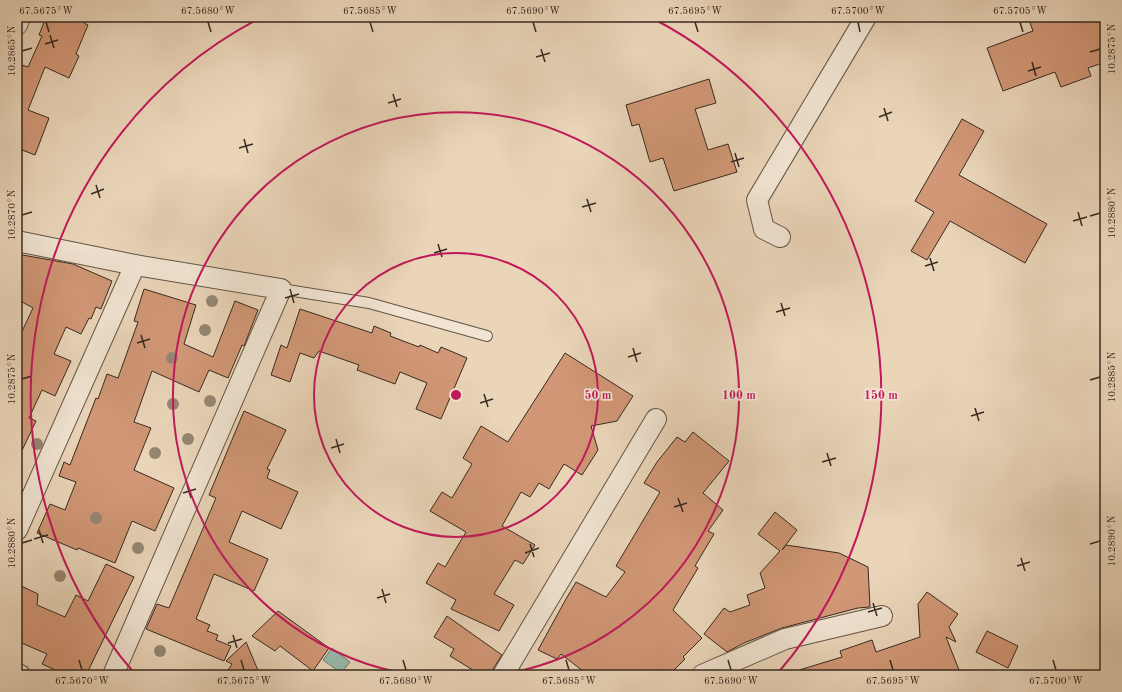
<svg xmlns="http://www.w3.org/2000/svg" width="1122" height="692" font-family="'Old Standard TT',serif">
<style>
.water{fill:#98b9ac;stroke:#718074}
.building{fill:#d19776;stroke:#372a20}
.lines{fill:none;stroke-linecap:round;stroke-linejoin:round}
.service-casing{stroke:#645546;stroke-width:12}
.minor-casing{stroke:#645546;stroke-width:22}
.service{stroke:#f1e4d2;stroke-width:10}
.minor{stroke:#f1e4d2;stroke-width:20}
.tree{fill:#958772}
.ticks{fill:none;stroke:#372a20;stroke-width:1.5}
.ring{fill:none;stroke:#c2185b;stroke-width:2}
.centre{fill:#c2185b;stroke:#f1e4d2;stroke-width:2}
.ring-label{font-size:12px;text-anchor:middle;font-weight:bold;fill:#c2185b;stroke:#f1e4d2;stroke-width:3.5;stroke-linejoin:round;paint-order:stroke}
.neatline{fill:none;stroke:#372a20;stroke-width:1.5}
.ticks-label{font-size:10px;text-anchor:middle;fill:#372a20}
</style>
<rect width="100%" height="100%" fill="#ead5b9"/>
<filter id="stains"><feTurbulence type="fractalNoise" baseFrequency=".005" numOctaves="4"/><feColorMatrix values="0 0 0 0 .2 0 0 0 0 .09 0 0 0 0 .02 0 0 0 .5 -.17"/></filter>
<radialGradient id="worn" r=".72"><stop offset=".6" stop-color="#630" stop-opacity="0"/><stop offset="1" stop-color="#630" stop-opacity=".3"/></radialGradient>
<path class="water" d="M 332,648 L 350,662 L 341,673 L 323,660 Z"/>
<g class="building">
<path d="M 46,17 L 86,17 L 84,23 L 88,25 L 76,54 L 79,56 L 69,78 L 45,67 L 28,110 L 49,118 L 35,155 L 17,148 L 17,78 L 22,65 L 28,67 L 42,36 L 39,35 Z"/>
<path d="M 1037,17 L 1105,17 L 1105,62 L 1088,68 L 1091,76 L 1061,87 L 1055,72 L 1003,91 L 987,48 L 1033,31 L 1029,20 Z"/>
<path d="M 709,79 L 716,103 L 695,109 L 708,150 L 728,144 L 737,172 L 674,191 L 663,158 L 650,162 L 639,124 L 632,126 L 626,105 Z"/>
<path d="M 962,119 L 984,131 L 959,175 L 1047,224 L 1025,263 L 950,221 L 927,260 L 911,251 L 934,212 L 915,201 Z"/>
<path d="M 17,254 L 73,264 L 112,281 L 101,309 L 96,307 L 91,319 L 89,318 L 81,334 L 66,327 L 54,354 L 71,361 L 55,396 L 42,390 L 29,418 L 36,421 L 17,461 L 17,342 L 33,308 L 17,299 Z"/>
<path d="M 144,289 L 196,305 L 184,344 L 213,357 L 235,301 L 258,310 L 244,346 L 242,345 L 228,378 L 209,370 L 199,392 L 152,371 L 134,422 L 151,428 L 134,470 L 174,488 L 155,531 L 132,521 L 115,563 L 78,548 L 77,550 L 37,533 L 50,504 L 65,510 L 76,482 L 59,476 L 64,462 L 70,465 L 96,398 L 98,399 L 107,374 L 118,378 L 138,322 L 134,321 Z"/>
<path d="M 300,309 L 372,333 L 374,326 L 391,333 L 390,336 L 419,347 L 420,345 L 438,353 L 441,347 L 467,358 L 441,419 L 416,409 L 427,383 L 400,372 L 395,384 L 357,370 L 359,365 L 319,351 L 314,358 L 300,353 L 290,382 L 271,375 L 281,345 L 287,348 Z"/>
<path d="M 565,353 L 633,396 L 617,421 L 591,426 L 598,450 L 582,475 L 564,464 L 549,489 L 539,483 L 530,497 L 521,492 L 502,526 L 535,545 L 523,564 L 515,560 L 494,594 L 514,605 L 499,631 L 451,609 L 456,600 L 426,583 L 438,563 L 445,567 L 466,532 L 430,511 L 442,492 L 452,498 L 472,464 L 463,458 L 481,426 L 508,442 Z"/>
<path d="M 244,411 L 286,430 L 267,469 L 270,470 L 267,478 L 298,492 L 281,529 L 242,511 L 229,542 L 268,559 L 254,591 L 214,574 L 196,619 L 210,625 L 207,631 L 218,635 L 216,640 L 231,646 L 224,661 L 146,629 L 157,604 L 169,608 L 216,498 L 209,495 Z"/>
<path d="M 693,432 L 729,461 L 703,493 L 723,510 L 708,531 L 714,534 L 695,566 L 698,568 L 673,610 L 702,638 L 683,657 L 685,659 L 669,675 L 588,675 L 561,654 L 557,659 L 538,650 L 566,599 L 576,582 L 606,597 L 625,572 L 616,566 L 660,492 L 644,483 L 657,462 L 677,437 L 685,442 Z"/>
<path d="M 775,512 L 797,530 L 782,550 L 786,545 L 839,553 L 868,567 L 870,607 L 858,608 L 782,628 L 744,643 L 727,652 L 704,634 L 724,608 L 730,612 L 750,605 L 747,595 L 765,588 L 760,573 L 780,551 L 758,534 Z"/>
<path d="M 106,564 L 134,577 L 86,675 L 66,675 L 42,664 L 47,654 L 17,641 L 17,584 L 38,594 L 37,605 L 65,617 L 76,595 L 88,601 Z"/>
<path d="M 927,592 L 958,614 L 949,627 L 956,642 L 946,637 L 961,675 L 797,675 L 796,671 L 842,657 L 840,651 L 872,640 L 876,652 L 920,637 L 918,604 Z"/>
<path d="M 278,611 L 329,648 L 313,671 L 280,646 L 275,651 L 252,636 Z"/>
<path d="M 447,616 L 502,655 L 493,669 L 492,675 L 481,675 L 450,656 L 454,649 L 434,637 Z"/>
<path d="M 987,631 L 1018,646 L 1008,668 L 976,652 Z"/>
<path d="M 246,642 L 260,675 L 225,675 L 232,664 L 226,661 Z"/>
<path d="M 520,669 L 529,675 L 516,675 Z"/>
</g>
<g class="lines">
<g class="service-casing">
<path id="service" d="M 281,289 L 369,303 L 487,336"/>
</g>
<g class="minor-casing">
<g id="minor">
<path d="M 17,25 L 20,17"/>
<path d="M 780,237 L 764,229 L 757,200 L 866,17"/>
<path d="M 17,241 L 135,265 L 281,289 L 113,675"/>
<path d="M 17,530 L 135,265"/>
<path d="M 17,674 L 20,675"/>
<path d="M 503,675 L 656,419"/>
<path d="M 702,675 L 785,639 L 882,616"/>
</g>
</g>
<use href="#service" class="service"/>
<use href="#minor" class="minor"/>
</g>
<g class="tree">
<circle cx="212" cy="301" r="6"/>
<circle cx="205" cy="330" r="6"/>
<circle cx="172" cy="358" r="6"/>
<circle cx="210" cy="401" r="6"/>
<circle cx="173" cy="404" r="6"/>
<circle cx="188" cy="439" r="6"/>
<circle cx="37" cy="444" r="6"/>
<circle cx="155" cy="453" r="6"/>
<circle cx="96" cy="518" r="6"/>
<circle cx="138" cy="548" r="6"/>
<circle cx="60" cy="576" r="6"/>
<circle cx="160" cy="651" r="6"/>
</g>
<path class="ticks" d="M 46,22 L 49,32M 208,22 L 211,32M 370,22 L 373,32M 533,22 L 536,32M 695,22 L 698,32M 858,22 L 860,32M 1020,22 L 1023,32M 50,35 L 54,48M 45,44 L 58,40M 541,49 L 545,62M 22,51 L 32,48M 1090,52 L 1100,49M 536,57 L 550,53M 1032,62 L 1036,76M 1028,71 L 1041,67M 393,94 L 397,107M 388,103 L 401,99M 884,108 L 888,121M 879,117 L 892,112M 244,139 L 248,153M 239,148 L 253,144M 735,153 L 739,167M 731,162 L 744,158M 96,185 L 100,198M 91,194 L 104,189M 587,199 L 591,212M 582,207 L 596,203M 1078,212 L 1082,226M 22,215 L 32,212M 1090,216 L 1100,213M 1073,221 L 1087,217M 438,244 L 442,257M 434,253 L 447,249M 930,258 L 934,271M 925,266 L 938,262M 290,289 L 294,303M 285,298 L 299,294M 781,303 L 785,316M 776,312 L 790,308M 141,335 L 145,348M 137,343 L 150,339M 633,348 L 637,362M 628,357 L 641,353M 22,379 L 32,376M 1090,380 L 1100,377M 484,394 L 488,407M 480,403 L 493,399M 975,408 L 979,421M 971,416 L 984,412M 336,439 L 340,453M 331,448 L 344,444M 827,453 L 831,466M 822,462 L 836,458M 187,485 L 191,498M 183,493 L 196,489M 678,498 L 683,512M 674,507 L 687,503M 39,530 L 43,543M 34,539 L 48,535M 22,543 L 32,540M 530,544 L 534,557M 1090,544 L 1100,541M 525,553 L 539,548M 1021,558 L 1025,571M 1017,566 L 1030,562M 382,589 L 386,603M 377,598 L 390,594M 873,603 L 877,616M 868,612 L 882,608M 233,635 L 237,648M 228,643 L 242,639M 79,660 L 82,670M 241,660 L 244,670M 403,660 L 406,670M 566,660 L 569,670M 728,660 L 731,670M 890,660 L 893,670M 1053,660 L 1056,670"/>
<g class="ring">
<circle cx="456" cy="395" r="142"/>
<path d="M414 675A283 283 0 1 1 498 675"/>
<path d="M135 674A425 425 0 0 1 260 18M652 18A425 425 0 0 1 777 674"/>
</g>
<circle cx="456" cy="395" r="6" class="centre"/>
<g class="ring-label">
<text x="598" y="399">50 m</text>
<text x="739" y="399">100 m</text>
<text x="881" y="399">150 m</text>
</g>
<rect width="1122" height="692" fill="none" stroke="#ead5b9" stroke-width="44"/>
<rect x="22" y="22" width="1078" height="648" class="neatline"/>
<g class="ticks-label">
<text x="46" y="14">67.5675°W</text>
<text x="208" y="14">67.5680°W</text>
<text x="370" y="14">67.5685°W</text>
<text x="533" y="14">67.5690°W</text>
<text x="695" y="14">67.5695°W</text>
<text x="858" y="14">67.5700°W</text>
<text x="1020" y="14">67.5705°W</text>
<text transform="translate(1111 49) rotate(-90)" y="4">10.2875°N</text>
<text transform="translate(11 51) rotate(-90)" y="4">10.2865°N</text>
<text transform="translate(1111 213) rotate(-90)" y="4">10.2880°N</text>
<text transform="translate(11 215) rotate(-90)" y="4">10.2870°N</text>
<text transform="translate(1111 377) rotate(-90)" y="4">10.2885°N</text>
<text transform="translate(11 379) rotate(-90)" y="4">10.2875°N</text>
<text transform="translate(1111 541) rotate(-90)" y="4">10.2890°N</text>
<text transform="translate(11 543) rotate(-90)" y="4">10.2880°N</text>
<text x="82" y="684">67.5670°W</text>
<text x="244" y="684">67.5675°W</text>
<text x="406" y="684">67.5680°W</text>
<text x="569" y="684">67.5685°W</text>
<text x="731" y="684">67.5690°W</text>
<text x="893" y="684">67.5695°W</text>
<text x="1056" y="684">67.5700°W</text>
</g>
<rect width="100%" height="100%" filter="url(#stains)"/>
<rect width="100%" height="100%" fill="url(#worn)"/>
</svg>
